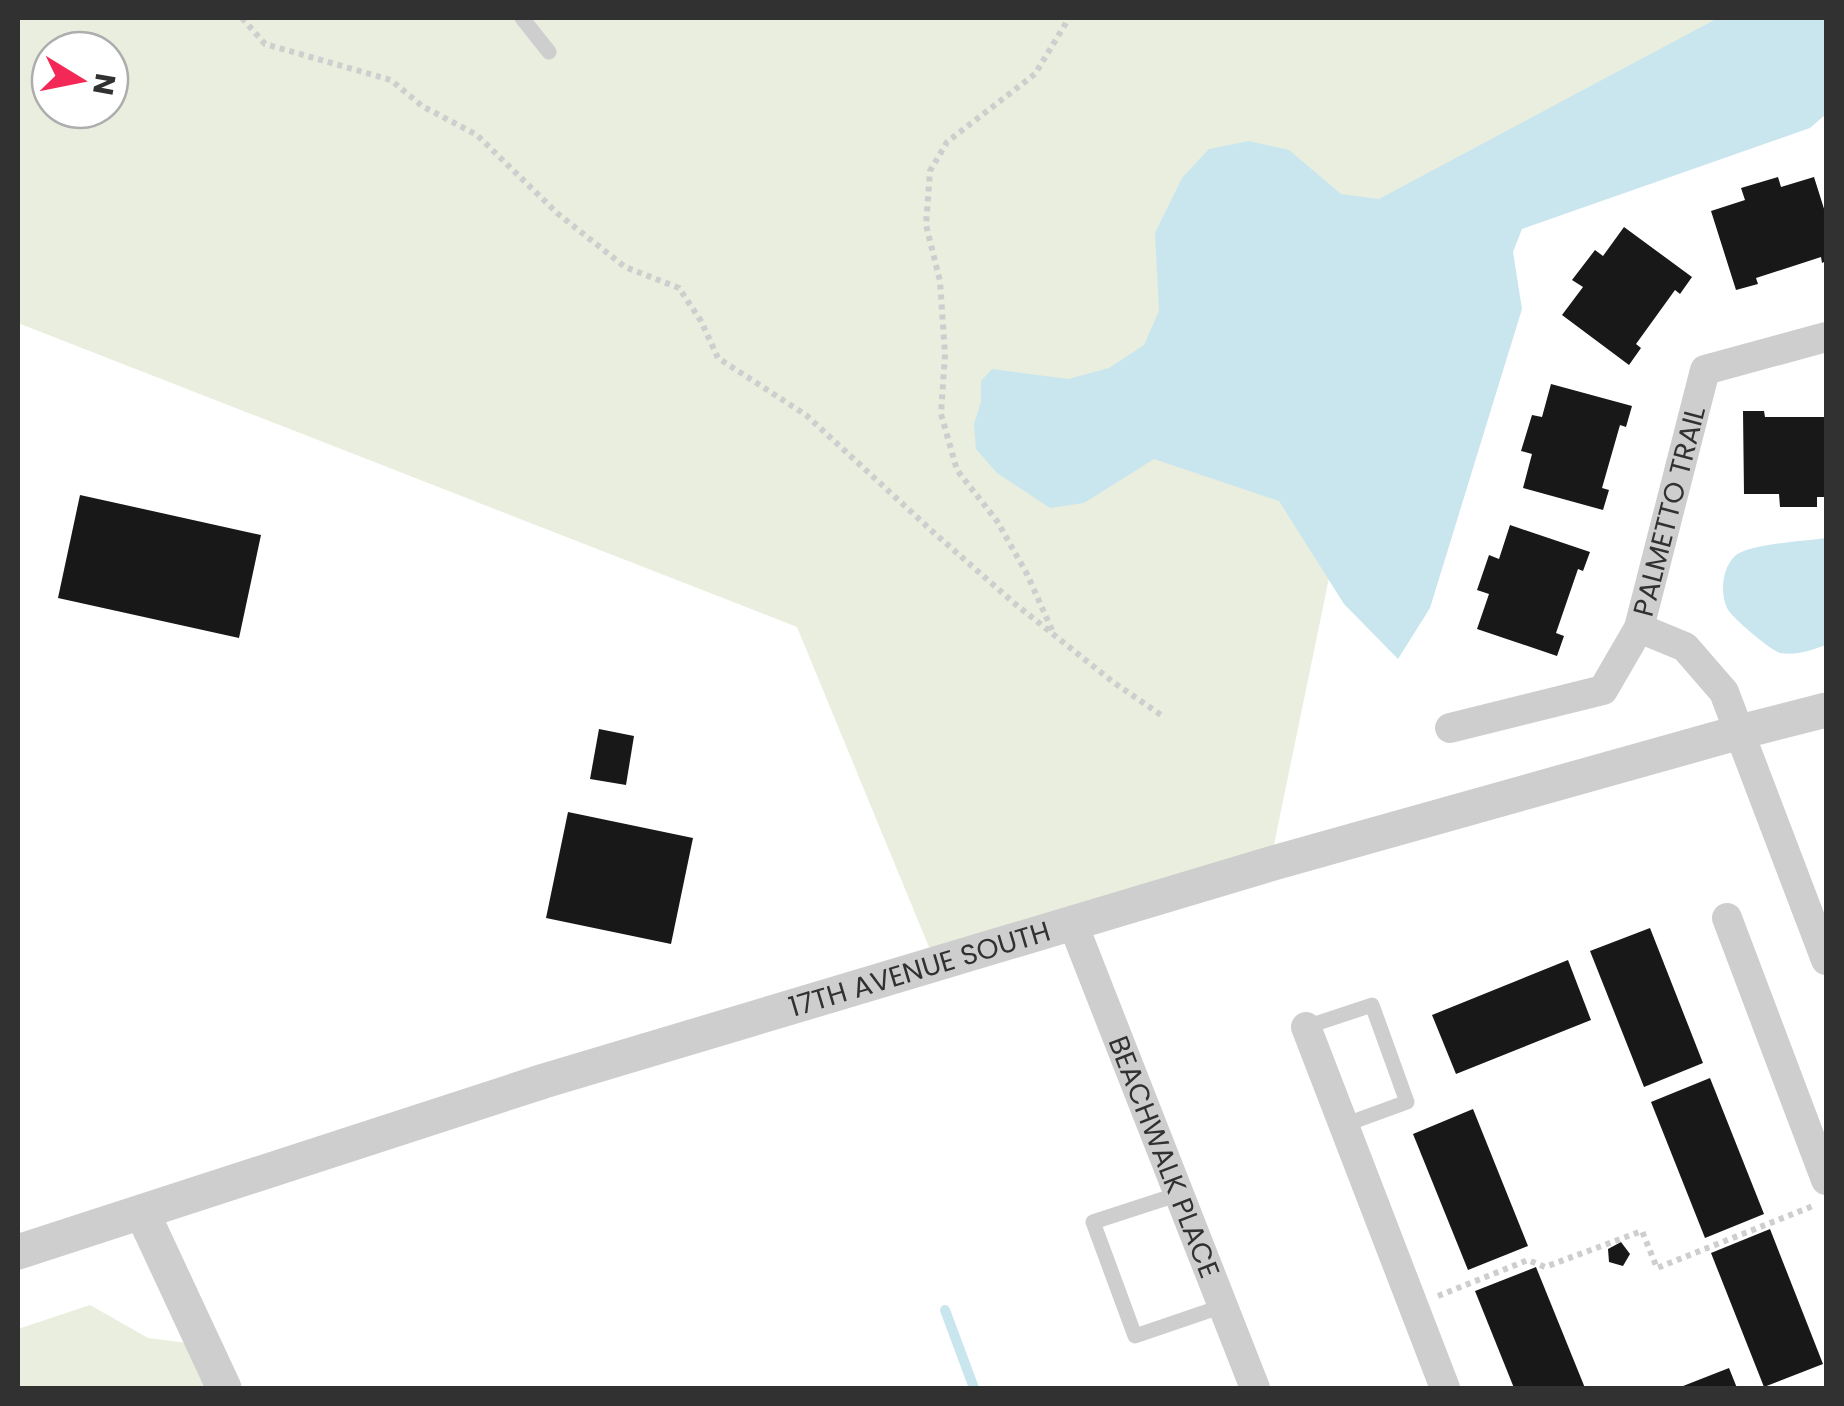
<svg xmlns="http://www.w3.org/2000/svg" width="1844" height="1406" font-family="Poppins,sans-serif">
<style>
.green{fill:#e9eede;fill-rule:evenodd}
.water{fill:#c9e6ef}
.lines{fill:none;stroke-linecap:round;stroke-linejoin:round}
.stream{stroke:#c9e6ef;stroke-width:10}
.building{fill:#181818}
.path{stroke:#cecece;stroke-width:6;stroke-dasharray:5 5;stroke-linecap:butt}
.service{stroke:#cecece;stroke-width:15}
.minor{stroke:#cecece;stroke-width:30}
.tertiary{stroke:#cecece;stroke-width:35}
.labels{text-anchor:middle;stroke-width:10;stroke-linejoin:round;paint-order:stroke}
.street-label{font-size:28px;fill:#313131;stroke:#fff}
</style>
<rect width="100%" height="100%" fill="#fff"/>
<g class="green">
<path d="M 18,18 L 1826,18 L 1826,54 L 1406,205 L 1270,864 L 936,964 L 797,627 L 18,323 ZM 50,50 L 110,50 L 110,110 L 50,110 Z"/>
<path d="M 90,1305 L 148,1338 L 204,1345 L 224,1388 L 18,1388 L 18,1329 Z"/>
</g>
<g class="water">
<path d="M 1718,18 L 1826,18 L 1826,114 L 1810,128 L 1522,229 L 1513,252 L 1522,309 L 1430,608 L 1398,659 L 1344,604 L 1279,501 L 1154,459 L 1084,503 L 1050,508 L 997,473 L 976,449 L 974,424 L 981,402 L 981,381 L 992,369 L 1068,379 L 1109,368 L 1144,345 L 1159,311 L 1155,233 L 1182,178 L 1209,149 L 1249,141 L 1289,150 L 1341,194 L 1379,199 Z"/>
<path d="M 1826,538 L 1826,645 C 1812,650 1796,656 1780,653 C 1770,650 1731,617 1727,608 C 1720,593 1722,568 1735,556 C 1748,544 1806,541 1826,538 Z"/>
</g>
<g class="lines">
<path class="stream" d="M 945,1310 L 974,1388"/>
</g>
<g class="building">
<path d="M 1778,177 L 1781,187 L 1814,177 L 1826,215 L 1826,261 L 1822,263 L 1821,257 L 1756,278 L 1758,284 L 1736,290 L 1711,211 L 1745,200 L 1741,188 Z"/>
<path d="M 1624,227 L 1692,277 L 1680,294 L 1675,290 L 1636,344 L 1641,348 L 1629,365 L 1562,315 L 1583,287 L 1572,280 L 1595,250 L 1603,256 Z"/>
<path d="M 1551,384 L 1632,406 L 1626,427 L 1620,425 L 1602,488 L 1609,490 L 1603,510 L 1523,488 L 1532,454 L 1521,451 L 1532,415 L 1542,417 Z"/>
<path d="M 1743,411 L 1764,411 L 1765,417 L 1826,417 L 1826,497 L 1817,497 L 1817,507 L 1780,507 L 1779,494 L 1744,494 Z"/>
<path d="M 80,495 L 261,535 L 239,638 L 58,598 Z"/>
<path d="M 1510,525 L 1590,552 L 1583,571 L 1578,569 L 1556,633 L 1564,636 L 1557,656 L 1477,629 L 1489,594 L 1477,590 L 1489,555 L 1499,559 Z"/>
<path d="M 599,729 L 634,736 L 626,785 L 590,779 Z"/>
<path d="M 568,812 L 693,838 L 671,944 L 546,918 Z"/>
<path d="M 1650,928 L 1703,1063 L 1644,1087 L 1590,951 Z"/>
<path d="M 1568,960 L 1591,1020 L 1456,1074 L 1432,1015 Z"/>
<path d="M 1710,1078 L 1764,1214 L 1705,1238 L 1651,1102 Z"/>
<path d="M 1473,1109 L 1528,1246 L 1468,1270 L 1413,1134 Z"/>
<path d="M 1770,1229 L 1823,1364 L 1764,1387 L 1711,1253 Z"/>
<path d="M 1621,1242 L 1630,1254 L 1623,1266 L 1609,1262 L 1608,1249 Z"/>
<path d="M 1536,1267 L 1585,1388 L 1514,1388 L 1475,1291 Z"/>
<path d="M 1729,1368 L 1737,1388 L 1678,1388 Z"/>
</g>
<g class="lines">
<g class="path">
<path d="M 242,18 L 265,44 L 391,80 L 422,106 L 477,135 L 557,213 L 625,267 L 679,288 L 701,321 L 718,358 L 806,415 L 932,531 L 1014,603 L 1113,682 L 1164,717"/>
<path d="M 1052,630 L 1027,574 L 997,521 L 957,470 L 941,414 L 945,354 L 940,281 L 926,225 L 930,171 L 947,142 L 1035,74 L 1069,18"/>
<path d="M 1438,1296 L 1528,1260 L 1545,1267 L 1642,1231 L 1657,1268 L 1813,1206"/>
</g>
<g class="service">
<path d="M 522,18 L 549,52"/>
<path d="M 1306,1027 L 1372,1005 L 1407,1102 L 1344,1125"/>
<path d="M 1179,1194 L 1093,1222 L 1135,1336 L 1223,1306"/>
</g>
<g class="minor">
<path d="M 1639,628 L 1685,647 L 1724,692 L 1826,960"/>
<path id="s1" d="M 1450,728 L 1603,690 L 1639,628 L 1705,370 L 1826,337"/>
<path d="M 1727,918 L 1826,1180"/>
<path id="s2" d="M 1073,924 L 1255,1388"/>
<path d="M 1306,1027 L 1445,1388"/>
</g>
<g class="tertiary">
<path d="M 142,1212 L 224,1388"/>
<path id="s3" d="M 18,1252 L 544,1081 L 1270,864 L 1740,732 L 1826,710"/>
</g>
</g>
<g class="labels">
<g class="street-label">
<text dy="10" stroke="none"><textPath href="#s1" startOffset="350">PALMETTO TRAIL</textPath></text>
<text dy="10" stroke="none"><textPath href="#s3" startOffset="945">17TH AVENUE SOUTH</textPath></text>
<text dy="10" stroke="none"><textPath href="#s2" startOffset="250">BEACHWALK PLACE</textPath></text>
</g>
</g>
<rect width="1844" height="1406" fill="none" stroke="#313131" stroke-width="40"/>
<g transform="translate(80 80) rotate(100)"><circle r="48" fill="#ffffff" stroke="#adadad" stroke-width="2.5"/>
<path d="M0-8L18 38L0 25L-18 38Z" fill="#f32856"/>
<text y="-15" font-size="28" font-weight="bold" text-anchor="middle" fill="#313131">N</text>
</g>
</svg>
